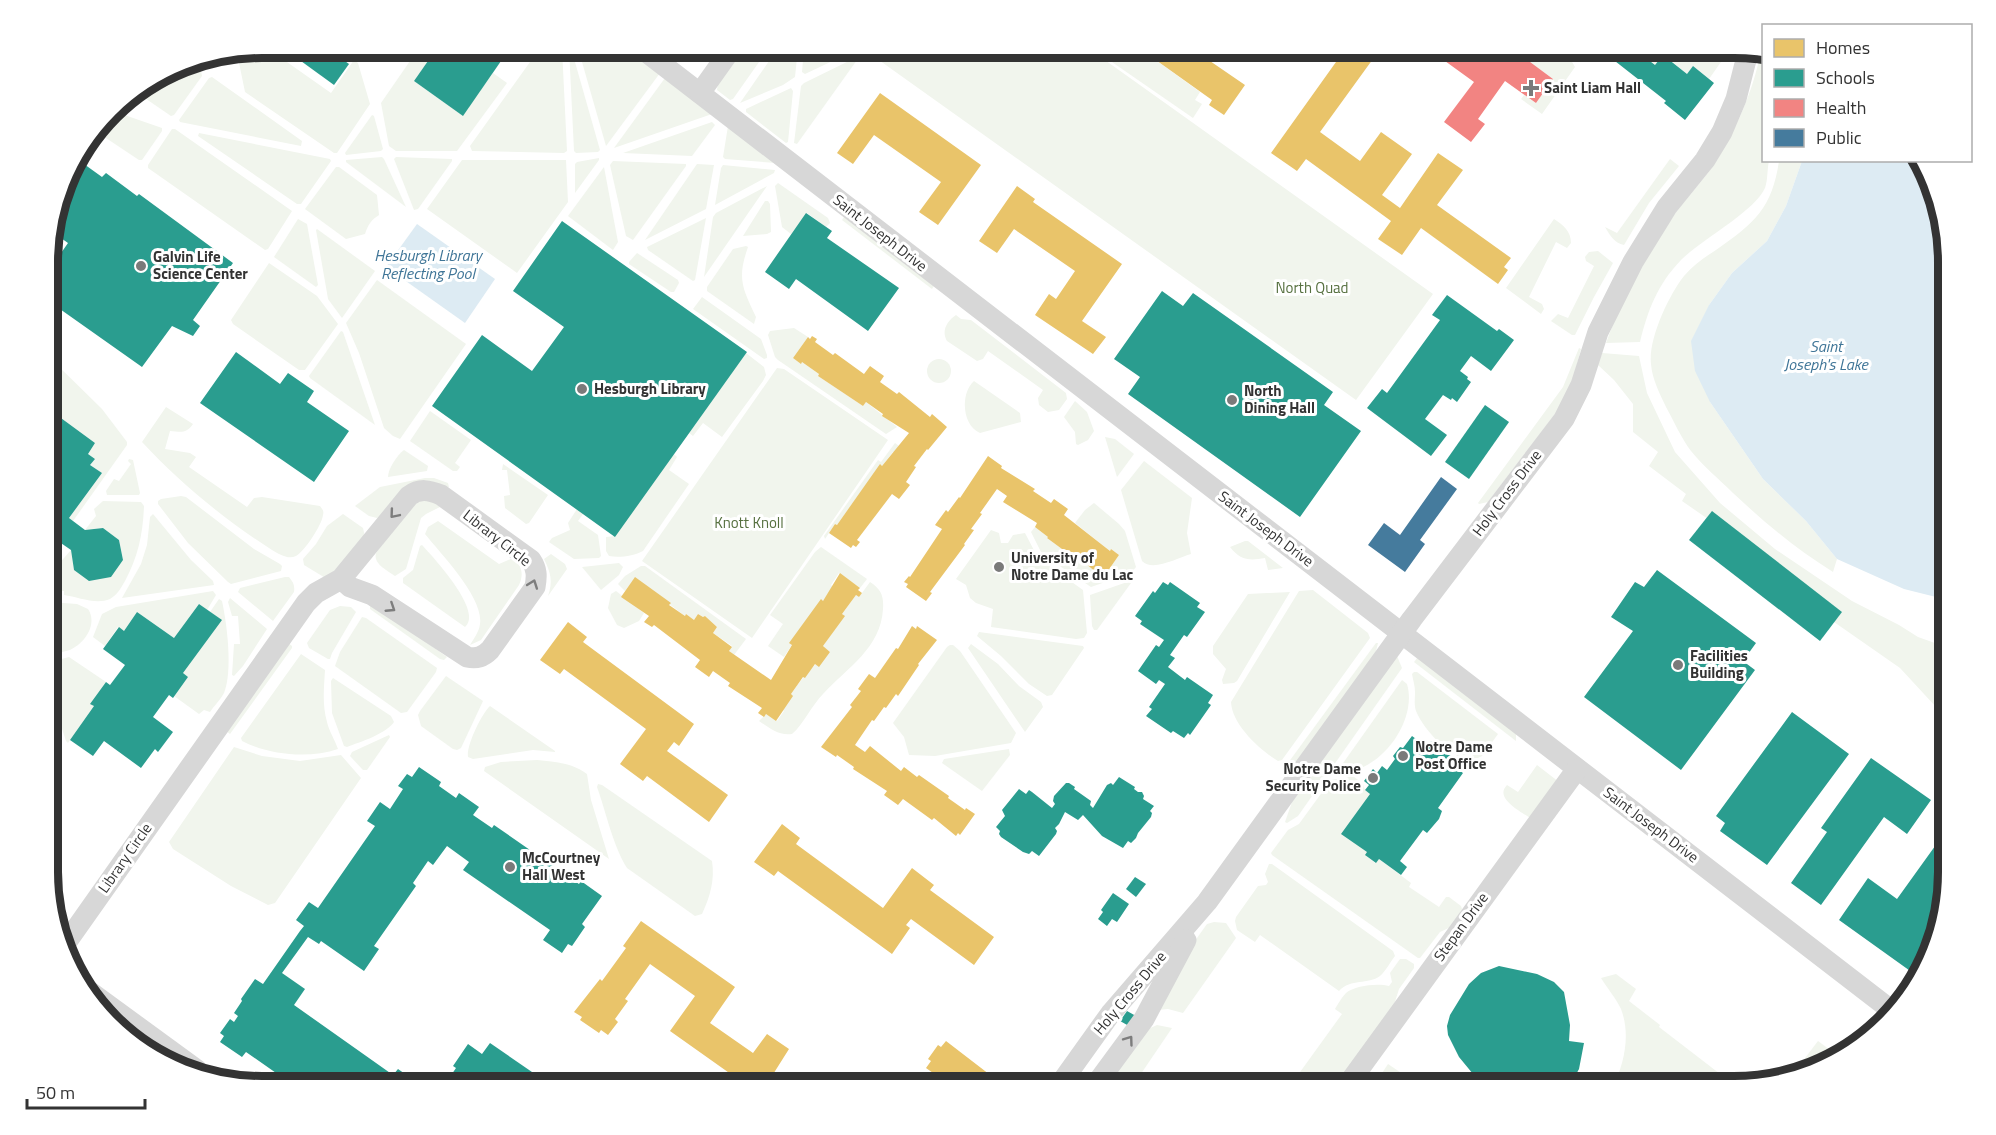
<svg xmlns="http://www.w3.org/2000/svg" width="1996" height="1135" font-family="'Titillium Web',sans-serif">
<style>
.green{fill:#f1f5ed}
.water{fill:#ddebf3}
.homes{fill:#e9c46a}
.schools{fill:#2a9d8f}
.health{fill:#f28482}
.public{fill:#457b9d}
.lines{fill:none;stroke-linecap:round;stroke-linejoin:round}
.minor{stroke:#d7d7d7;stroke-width:21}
.oneway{stroke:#7d7d7d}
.poi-dot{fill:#7a7a7a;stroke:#fff;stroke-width:2}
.labels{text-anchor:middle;stroke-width:6;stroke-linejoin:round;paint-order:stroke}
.poi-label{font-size:15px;font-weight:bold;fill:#333;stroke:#fff;text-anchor:start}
.street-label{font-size:15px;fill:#333;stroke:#fff}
.park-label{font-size:15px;fill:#56703f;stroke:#fff}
.water-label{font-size:16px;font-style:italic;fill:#3f7597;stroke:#fff}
.rim{fill:none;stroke:#333;stroke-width:8}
</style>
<rect width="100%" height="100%" fill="#fff"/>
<g class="green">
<path d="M 262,48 L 267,48 L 331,93 L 354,60 L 358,63 L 370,104 L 337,153 L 334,153 L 245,92 L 237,53 Z"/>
<path d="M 419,48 L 437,48 L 414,81 L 462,115 L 493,73 L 507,83 L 457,151 L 396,151 L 389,146 L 381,103 Z"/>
<path d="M 540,48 L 562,48 L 567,151 L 564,153 L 472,151 L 470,146 Z"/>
<path d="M 569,48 L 571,48 L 600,150 L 598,152 L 576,153 L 574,151 Z"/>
<path d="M 578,48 L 627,48 L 660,73 L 606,146 Z"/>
<path d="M 742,48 L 769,48 L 733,99 L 730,100 L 717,90 L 718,82 Z"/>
<path d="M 778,48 L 798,48 L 795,77 L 783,85 L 740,103 Z"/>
<path d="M 804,48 L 857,48 L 858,49 L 805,74 L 802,72 Z"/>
<path d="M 862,48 L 1088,48 L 1433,294 L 1356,400 Z"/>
<path d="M 1102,48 L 1131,48 L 1137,52 L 1139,48 L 1200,92 L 1195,100 L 1202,104 L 1193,118 L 1096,51 Z"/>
<path d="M 1511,48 L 1564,48 L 1575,67 L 1542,114 L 1521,99 L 1524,95 L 1536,103 L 1553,79 Z"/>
<path d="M 1633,48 L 1709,48 L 1723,59 L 1709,79 L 1693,66 L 1687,74 L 1664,55 L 1655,65 Z"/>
<path d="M 1760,55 L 1763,56 L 1764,160 L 1769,161 C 1767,169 1768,180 1765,188 C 1755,211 1701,240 1681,260 C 1657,285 1648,310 1640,342 L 1606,343 C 1621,301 1646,254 1672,218 C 1686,198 1704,180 1717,160 C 1736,129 1753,91 1760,55 Z"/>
<path d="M 855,58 L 857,60 L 797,144 L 794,143 L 801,86 L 804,83 Z"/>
<path d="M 189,62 L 201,71 L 202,76 L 174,115 L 171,116 L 136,92 L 180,64 Z"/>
<path d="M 212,77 L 302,141 L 301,146 L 180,122 L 179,120 L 209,78 Z"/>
<path d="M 665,78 L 712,114 L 614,148 Z"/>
<path d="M 791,88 L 793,91 L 788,142 L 786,143 L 746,112 L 746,109 Z"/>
<path d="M 113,111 L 162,128 L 162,131 L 142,160 L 139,160 L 97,132 Z"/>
<path d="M 372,115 L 374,116 L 383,149 L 381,151 L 346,155 L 345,153 Z"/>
<path d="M 712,122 L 715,125 L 692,156 L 623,153 Z"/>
<path d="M 728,126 L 776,163 L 725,159 L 723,157 Z"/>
<path d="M 172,129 L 175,129 L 292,211 L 268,249 L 265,250 L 148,168 L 148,165 Z"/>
<path d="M 199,133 L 330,159 L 331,161 L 301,204 L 297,204 L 198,136 Z"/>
<path d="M 382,157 L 384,159 L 406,207 L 346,162 L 346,160 Z"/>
<path d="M 396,157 L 452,159 L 452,161 L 418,209 L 414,210 L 394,159 Z"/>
<path d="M 599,158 L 599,160 L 575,193 L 575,164 L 577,162 Z"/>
<path d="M 1670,159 L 1679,166 L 1649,203 L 1624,245 C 1614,243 1610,235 1605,227 L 1617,233 Z"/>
<path d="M 462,160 L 566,160 L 568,202 L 517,273 L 427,209 Z"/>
<path d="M 613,161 L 686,164 L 686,166 L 633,240 L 626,236 L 610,165 Z"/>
<path d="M 1779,161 L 1802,161 L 1786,206 L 1767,241 L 1732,273 L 1709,305 L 1710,402 L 1763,479 L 1806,521 L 1837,559 L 1833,572 C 1796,549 1765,523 1733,493 C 1719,479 1703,466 1691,451 C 1681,438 1674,421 1666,407 C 1660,394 1652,379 1651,364 C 1648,339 1669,295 1684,276 C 1693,265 1705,257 1716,250 C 1755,223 1772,208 1779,161 Z"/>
<path d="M 697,164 L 714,165 L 706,209 L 645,240 Z"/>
<path d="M 723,165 L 775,170 L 774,173 L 715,205 L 721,168 Z"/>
<path d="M 336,167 L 339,167 L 377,195 L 379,215 C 371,220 368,225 365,234 L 346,239 L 305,209 Z"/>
<path d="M 604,167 L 618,242 L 613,250 L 568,216 Z"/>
<path d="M 778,183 L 828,218 L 830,223 L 826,227 L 807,213 L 791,234 L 782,227 L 775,186 Z"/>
<path d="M 767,186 L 704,277 L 713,217 L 716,213 Z"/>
<path d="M 765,201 L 768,201 L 770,204 L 771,232 L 767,234 L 743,236 Z"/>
<path d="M 844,217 L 935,284 L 932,289 L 842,220 Z"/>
<path d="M 706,218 L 695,280 L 693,281 L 648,250 L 647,247 Z"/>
<path d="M 298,219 L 307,224 L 318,285 L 316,287 L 274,257 Z"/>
<path d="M 1554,219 C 1563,225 1571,231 1571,243 L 1567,248 L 1556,242 L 1529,297 L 1542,304 L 1544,309 L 1541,314 L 1506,288 Z"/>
<path d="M 317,229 L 375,271 L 342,318 L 328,299 L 327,293 L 316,230 Z"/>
<path d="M 746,246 L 748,247 C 737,278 742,288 756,317 L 754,324 L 707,291 L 707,287 L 733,249 Z"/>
<path d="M 1598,251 L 1613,263 L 1594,297 L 1575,335 L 1572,335 L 1551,321 L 1558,314 L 1568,318 L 1594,266 L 1586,261 L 1585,257 L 1589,252 Z"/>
<path d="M 637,253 L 678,280 L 679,283 L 674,292 L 671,292 L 629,264 L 629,262 Z"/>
<path d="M 269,263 L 317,296 L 338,324 L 305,370 L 299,370 L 233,324 L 231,320 Z"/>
<path d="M 377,280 L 466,344 L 400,439 L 393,436 L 384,428 L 359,353 L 346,323 Z"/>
<path d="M 702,297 L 761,339 L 767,355 L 767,358 L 764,359 L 693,309 Z"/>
<path d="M 956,315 L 961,319 L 971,320 L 1066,393 L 1067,399 L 1059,410 L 1048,412 L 1039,405 L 1038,398 L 1043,390 L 988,351 L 983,359 L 977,361 L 947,341 C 941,331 947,321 956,315 Z"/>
<path d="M 794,328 L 808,337 L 793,358 L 800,363 L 802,362 L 819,374 L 818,376 L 863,406 L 866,402 L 897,427 L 886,434 L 778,360 L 775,357 L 768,335 L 770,331 Z"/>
<path d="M 341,331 L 343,332 L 375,425 L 310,378 L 309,376 Z"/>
<path d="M 1579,348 L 1581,349 L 1573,379 L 1558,410 L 1488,502 L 1479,504 L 1478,503 L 1563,387 Z"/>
<path d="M 746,353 L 764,367 L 766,375 L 763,381 L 722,437 L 703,423 L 693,436 L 689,433 Z"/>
<path d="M 1602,353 L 1639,356 L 1647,393 L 1675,452 L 1720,503 L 1775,549 L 1852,601 L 1899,625 L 1918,637 L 1946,647 L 1938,684 L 1948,686 L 1948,720 L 1900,668 L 1834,622 L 1842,612 L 1682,501 L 1686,494 L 1649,466 L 1658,452 L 1633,432 L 1633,404 L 1614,380 L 1598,365 Z"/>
<path d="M 50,358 L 102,409 L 127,442 L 127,445 L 73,521 L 69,518 L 102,473 L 90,465 L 95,459 L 88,454 L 95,443 L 50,410 Z"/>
<circle cx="939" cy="371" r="12"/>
<path d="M 777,368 L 784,369 L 888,440 L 752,638 L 642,561 Z"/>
<path d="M 974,381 L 1020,413 L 1021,422 L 980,433 C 962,426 960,393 974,381 Z"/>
<path d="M 1075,401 L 1087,412 L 1094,431 L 1088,440 L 1078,445 L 1076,444 L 1075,432 L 1064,417 Z"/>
<path d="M 166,407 L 193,424 C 186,434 181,432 170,431 L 165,449 L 190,453 L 196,457 L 189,467 L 247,507 L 254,498 L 262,497 L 320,506 C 323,510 324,511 323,515 C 322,525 304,552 296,556 C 288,560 279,554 272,550 C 225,520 180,483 142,442 Z"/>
<path d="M 430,411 L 471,440 L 455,463 L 460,467 L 457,471 L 453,471 L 410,441 Z"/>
<path d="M 1105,437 L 1115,439 L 1134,454 L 1117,477 Z"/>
<path d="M 895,443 L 899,446 L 895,452 L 893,452 L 882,466 L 880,465 L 837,525 L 835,524 L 825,539 L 824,536 L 878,460 L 881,462 Z"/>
<path d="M 404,450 L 428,466 L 427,471 L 388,477 C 388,469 397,455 404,450 Z"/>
<path d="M 674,454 L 677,457 L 669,470 L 689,484 L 643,551 C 634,556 619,558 609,556 L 606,551 L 606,537 L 615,536 Z"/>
<path d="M 129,459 L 133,460 L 140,493 L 139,495 L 107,495 L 106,491 L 114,479 L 119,481 L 131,464 L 128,461 Z"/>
<path d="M 1144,461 L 1192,498 L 1187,533 L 1191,554 C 1177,558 1153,572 1142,561 L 1121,490 Z"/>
<path d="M 503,464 L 548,495 L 529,523 L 526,524 L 505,508 L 504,496 L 510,495 L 507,470 L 502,470 Z"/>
<path d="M 425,478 L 434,478 L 448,483 L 449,487 L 377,518 L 369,516 L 355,506 L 380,487 Z"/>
<path d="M 181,496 L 186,497 L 254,549 L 280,564 L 282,566 L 281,571 L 231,584 L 228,582 L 188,543 L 158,504 L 158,501 L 161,499 Z"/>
<path d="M 423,499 L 431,500 L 440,507 L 426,514 L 421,518 L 406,569 L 395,576 C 387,570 373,564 376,553 L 410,508 Z"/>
<path d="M 103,501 L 141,502 L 144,506 C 143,534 138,557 125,581 C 121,588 117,595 110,599 C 96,605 78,597 64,595 L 64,591 L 53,591 L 52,595 L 50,595 L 50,574 L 71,550 L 74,570 L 123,560 L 119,540 L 103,528 L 85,530 L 96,516 L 94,509 Z"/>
<path d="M 1094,503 L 1119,524 L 1125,531 L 1136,567 L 1131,573 L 1091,587 L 1042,554 L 1031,532 L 1035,527 L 1048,537 L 1047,538 L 1077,560 L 1079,558 L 1103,578 L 1119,555 L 1111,549 L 1110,551 L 1075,523 L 1085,510 Z"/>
<path d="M 577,509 L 583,514 L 578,521 L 598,535 L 601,556 L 599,558 L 574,559 L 549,542 L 552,538 L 570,530 L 568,523 Z"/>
<path d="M 153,514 L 191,560 L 213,581 L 214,585 L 122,598 L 141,564 L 147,545 L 150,517 Z"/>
<path d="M 343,514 L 363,528 L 365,537 L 327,579 L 304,565 L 303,559 L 316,544 L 327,526 Z"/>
<path d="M 438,521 L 499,564 L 513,558 C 522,566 524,574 519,585 L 481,640 L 470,645 C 474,638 479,632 480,624 C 484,598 441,554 425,534 L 428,527 Z"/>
<path d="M 991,530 L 999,533 L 1001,543 L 1008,543 L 1013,535 L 1025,533 L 1038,558 L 1083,590 L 1087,633 L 1084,638 L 1076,639 L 991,627 L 993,609 L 976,603 L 970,598 L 966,585 L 956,579 Z"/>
<path d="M 1245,541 L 1248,541 L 1283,568 L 1268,570 L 1265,558 C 1249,561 1240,560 1230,547 Z"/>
<path d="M 422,545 C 434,558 484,612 465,627 L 403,583 L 403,578 L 413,570 L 420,546 Z"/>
<path d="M 821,547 L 867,579 L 860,588 L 839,573 L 831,585 L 833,587 L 823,601 L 821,600 L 784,657 L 768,646 L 783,624 L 770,615 L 815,552 Z"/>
<path d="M 551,554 L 565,564 L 567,569 L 548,596 C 553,582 551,573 544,559 Z"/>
<path d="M 619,563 L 623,567 L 619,575 L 601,590 L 582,567 Z"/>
<path d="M 641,566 L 645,566 L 746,639 L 734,655 L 729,651 L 732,646 L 713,633 L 717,627 L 705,616 L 703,617 L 698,614 L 694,620 L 686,614 L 685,616 L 635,578 L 625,591 L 618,584 L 625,576 Z"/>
<path d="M 285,577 L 289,577 C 293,582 295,585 294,592 L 273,621 L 238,592 L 240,588 Z"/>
<path d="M 1130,581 L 1131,583 L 1097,630 L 1094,630 L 1092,626 L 1090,595 Z"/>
<path d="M 870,582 C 881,589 884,596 883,609 C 881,648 847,668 823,694 C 812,705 803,725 792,734 C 779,736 769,728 759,721 L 766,714 L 777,721 L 784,711 L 782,709 C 795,686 809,668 830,652 L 823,646 L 844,616 L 842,614 L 856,595 L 859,597 Z"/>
<path d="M 1313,590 L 1368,633 L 1370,638 L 1282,760 L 1278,761 C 1260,750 1232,725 1231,702 L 1299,591 Z"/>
<path d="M 213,591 L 216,595 L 207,610 L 199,604 L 174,638 L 137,612 L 124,631 L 118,627 L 105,646 L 93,637 L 102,614 L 116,607 Z"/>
<path d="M 616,591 L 644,613 L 639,621 L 624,628 L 617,625 L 608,608 L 611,594 Z"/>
<path d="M 1290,592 L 1237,681 L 1234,683 L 1223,684 L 1222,680 L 1226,669 L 1213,654 L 1213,646 L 1248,594 Z"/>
<path d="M 230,598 L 267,629 L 243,666 L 234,676 L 232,675 L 234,644 L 240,644 L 238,616 L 232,616 L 228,602 Z"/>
<path d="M 219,599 L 222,601 C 227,624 233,671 224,693 C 221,699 214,706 210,712 L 204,710 L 199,714 L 174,696 L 188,677 L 183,673 L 221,620 L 210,612 Z"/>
<path d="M 50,602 L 77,604 L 88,609 C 98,624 85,643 70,650 C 64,652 56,653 50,655 Z"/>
<path d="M 373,604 L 447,657 L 444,660 L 440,659 L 370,609 L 370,605 Z"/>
<path d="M 340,606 L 351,607 L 356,612 L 332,653 L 330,659 L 328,659 L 309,648 L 307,643 L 330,610 Z"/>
<path d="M 362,617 L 366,618 L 437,668 L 436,672 L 407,712 L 401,713 L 335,666 L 340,652 Z"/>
<path d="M 979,632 L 1083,646 L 1084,648 L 1052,695 L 1047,696 L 1029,684 L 1001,656 L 977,636 Z"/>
<path d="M 288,643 L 292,646 L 292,648 L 230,734 L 226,731 Z"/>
<path d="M 1376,643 L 1378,643 L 1375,655 L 1292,768 L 1289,769 L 1288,763 Z"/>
<path d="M 971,644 L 998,664 L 1019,686 L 1041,702 L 1043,707 L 1025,732 L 968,648 Z"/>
<path d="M 950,645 L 953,645 L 960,651 L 1016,733 L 1011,743 L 935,756 L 909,755 L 904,737 L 893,723 L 947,647 Z"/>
<path d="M 301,654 L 325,670 C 324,687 322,705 327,722 C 329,731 335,740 338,749 C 309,759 269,755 242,741 L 241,738 Z"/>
<path d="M 1397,656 L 1402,668 L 1298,816 L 1287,823 L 1285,822 L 1292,802 Z"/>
<path d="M 69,657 L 106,682 L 91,703 L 94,706 L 68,743 L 66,741 L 51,695 L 54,680 L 54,661 Z"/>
<path d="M 1418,657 L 1516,733 L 1516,741 L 1414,662 Z"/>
<path d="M 1414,672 L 1417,672 L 1498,734 L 1482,756 L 1470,762 C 1448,754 1425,732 1416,711 C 1414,705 1415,699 1415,692 C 1415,686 1413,680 1412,674 Z"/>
<path d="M 446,676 L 483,701 L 461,748 L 457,750 L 453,749 L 421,726 L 418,715 L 420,711 Z"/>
<path d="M 333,678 L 391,716 L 394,722 C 386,734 360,742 347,747 L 344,746 L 332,713 L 331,681 Z"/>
<path d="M 1402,680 L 1407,684 C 1418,721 1380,772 1342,772 L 1341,766 Z"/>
<path d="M 490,706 L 555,751 L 555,752 L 533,750 L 473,759 L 468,757 C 466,746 482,713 490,706 Z"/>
<path d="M 389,735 L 390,737 L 367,770 L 363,770 L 350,756 L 352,752 Z"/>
<path d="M 234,747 L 262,756 L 300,761 L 341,755 L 361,778 L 275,903 L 268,905 L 231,886 L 173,849 L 169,842 Z"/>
<path d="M 1009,749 L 1010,755 L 982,791 L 942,763 L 944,759 Z"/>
<path d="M 537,760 C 555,762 573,763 587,774 L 591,800 L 609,859 L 484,771 L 485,767 L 501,762 Z"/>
<path d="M 1537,765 L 1559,782 L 1530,818 C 1520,811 1494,798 1507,785 L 1518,792 Z"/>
<path d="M 1353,776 L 1363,784 L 1365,790 L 1370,794 L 1342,834 L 1367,852 L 1366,856 L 1375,863 L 1379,859 L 1411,883 L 1409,887 L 1439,907 L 1446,897 L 1449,897 L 1461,906 L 1462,909 L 1453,926 L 1440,932 L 1420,958 L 1418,958 L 1272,855 L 1271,853 L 1288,830 L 1299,824 L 1331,780 Z"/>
<path d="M 598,784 L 602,785 L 712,861 C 715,880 710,897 702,914 L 695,916 L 627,868 C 613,846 606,812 597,787 Z"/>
<path d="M 1269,864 L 1272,864 L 1393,951 L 1395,956 C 1390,962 1386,971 1380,976 C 1368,985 1351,978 1339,991 L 1260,935 L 1255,942 L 1237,930 L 1235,921 L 1236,917 L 1258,886 L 1266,885 L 1268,882 L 1265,874 Z"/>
<path d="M 1214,922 L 1226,923 L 1236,938 L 1183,1013 L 1168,1009 L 1158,1010 L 1172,973 L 1207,924 Z"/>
<path d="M 1400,959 L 1406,959 L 1414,964 L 1414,968 L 1399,989 L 1393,1008 L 1336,1087 L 1290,1086 L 1342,1014 L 1335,1009 C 1338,1004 1342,997 1346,993 C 1355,985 1379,983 1389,986 L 1392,982 L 1390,973 Z"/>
<path d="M 1616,974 L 1636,989 L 1629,1001 L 1660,1025 L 1659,1027 L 1737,1087 L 1613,1087 C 1624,1064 1631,1035 1621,1009 C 1616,998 1607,988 1601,978 Z"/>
<path d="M 1157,1025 L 1172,1028 L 1132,1087 L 1101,1087 L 1139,1033 Z"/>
<path d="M 1818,1041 L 1838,1056 L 1796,1070 Z"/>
<path d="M 1388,1064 L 1422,1087 L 1373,1087 Z"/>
</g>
<g class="water">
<path d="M 1802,161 L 1918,161 L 1948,248 L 1948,600 L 1904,589 L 1837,559 L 1806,521 L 1763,479 L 1710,402 L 1695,371 L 1691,341 L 1709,305 L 1732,273 L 1767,241 L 1786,206 Z"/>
<path d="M 417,224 L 495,279 L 465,323 L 386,267 Z"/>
</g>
<g class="homes">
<path d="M 1131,48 L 1191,48 L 1245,85 L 1224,115 L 1209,105 L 1212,100 L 1139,48 L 1137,52 Z"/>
<path d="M 1346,48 L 1371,48 L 1378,52 L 1320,132 L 1360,161 L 1381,132 L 1412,154 L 1382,195 L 1400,208 L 1438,153 L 1463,170 L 1437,205 L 1511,258 L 1504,267 L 1508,270 L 1498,284 L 1421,228 L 1402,255 L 1378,239 L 1391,221 L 1306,159 L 1297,171 L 1271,153 Z"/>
<path d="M 880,93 L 981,165 L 938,225 L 919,212 L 941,182 L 874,135 L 853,164 L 837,153 Z"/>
<path d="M 1017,186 L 1035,199 L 1033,202 L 1122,264 L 1082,321 L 1106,337 L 1093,354 L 1035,315 L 1049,294 L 1056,299 L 1075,271 L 1014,229 L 997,253 L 979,241 Z"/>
<path d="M 812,336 L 817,339 L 815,342 L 833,355 L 835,353 L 864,374 L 870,366 L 884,376 L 880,382 L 897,394 L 899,392 L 930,417 L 932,414 L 947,427 L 928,450 L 927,449 L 914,466 L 916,467 L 906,482 L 910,485 L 899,499 L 892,494 L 857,540 L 860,542 L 856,547 L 853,545 L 851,548 L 829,533 L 835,524 L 837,525 L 880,464 L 882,466 L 909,433 L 882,416 L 883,414 L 866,402 L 863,406 L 818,376 L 819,374 L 802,362 L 801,364 L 793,358 L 808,337 L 810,339 Z"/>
<path d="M 988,456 L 1002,466 L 1001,468 L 1035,489 L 1033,491 L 1051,503 L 1054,499 L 1068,509 L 1064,515 L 1110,551 L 1111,549 L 1119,555 L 1103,578 L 1079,558 L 1077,560 L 1047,538 L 1048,537 L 1035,527 L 1037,523 L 1003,502 L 1007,496 L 997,489 L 980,513 L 982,514 L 971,529 L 974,530 L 964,544 L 965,545 L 930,592 L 932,593 L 926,601 L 906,587 L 908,584 L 904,582 L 909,576 L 910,577 L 942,529 L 935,525 L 946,510 L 948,512 L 959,497 L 960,498 Z"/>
<path d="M 840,573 L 860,588 L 858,590 L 862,593 L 859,597 L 856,595 L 842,614 L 845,616 L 823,646 L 830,652 L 819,667 L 815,664 L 805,678 L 803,677 L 791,694 L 793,696 L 776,721 L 766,714 L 764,717 L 758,713 L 762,708 L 728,686 L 730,683 L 713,671 L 709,677 L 695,667 L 700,660 L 654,625 L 652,627 L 644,622 L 649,616 L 621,597 L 635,577 L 671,603 L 669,605 L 685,616 L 686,614 L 694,620 L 698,614 L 703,617 L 705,616 L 717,627 L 713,633 L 732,647 L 729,651 L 771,680 L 792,645 L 789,643 L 821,599 L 823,601 Z"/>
<path d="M 568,622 L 587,637 L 583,642 L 694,724 L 679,746 L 674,742 L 667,751 L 728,795 L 709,822 L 647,776 L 643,781 L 620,764 L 646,729 L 564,669 L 560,674 L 540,660 Z"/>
<path d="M 912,626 L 916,629 L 917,626 L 937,640 L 918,664 L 919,665 L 898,696 L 896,694 L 886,708 L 884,707 L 874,721 L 872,720 L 855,745 L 865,752 L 870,746 L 901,771 L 904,767 L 917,777 L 919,775 L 949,796 L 948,798 L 965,810 L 966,808 L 975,814 L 960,835 L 958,833 L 956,836 L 934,818 L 932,820 L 903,799 L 898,805 L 884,795 L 887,791 L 853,769 L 854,767 L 837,755 L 836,757 L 821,747 L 852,707 L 850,705 L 861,691 L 858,689 L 869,674 L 875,678 L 896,648 L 898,649 Z"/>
<path d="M 782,824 L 800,838 L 796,844 L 883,908 L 912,868 L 934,885 L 930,890 L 994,937 L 974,965 L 911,919 L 906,925 L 910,928 L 892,954 L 778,871 L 774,876 L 754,862 Z"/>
<path d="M 641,921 L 735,987 L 710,1023 L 753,1053 L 767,1034 L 789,1049 L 765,1087 L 749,1087 L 670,1031 L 695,996 L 650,964 L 625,999 L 628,1001 L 615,1019 L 618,1022 L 608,1035 L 601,1030 L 599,1033 L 580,1020 L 582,1017 L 574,1012 L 600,979 L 602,981 L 626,948 L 623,946 Z"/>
<path d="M 946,1041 L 998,1081 L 994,1087 L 953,1087 L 926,1068 L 931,1061 L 928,1059 L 938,1045 L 941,1047 Z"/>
</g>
<g class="schools">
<path d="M 283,48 L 327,48 L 349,64 L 334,85 Z"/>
<path d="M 437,48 L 510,48 L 463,116 L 414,81 Z"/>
<path d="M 682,48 L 711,48 L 701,61 Z"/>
<path d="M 1589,48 L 1633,48 L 1655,65 L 1663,55 L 1687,74 L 1693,66 L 1714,83 L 1685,120 L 1664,103 L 1666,101 L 1606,54 L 1600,61 L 1587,51 Z"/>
<path d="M 77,159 L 102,177 L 106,173 L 137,196 L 139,194 L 233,263 L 193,320 L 200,326 L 193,336 L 172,326 L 142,367 L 50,302 L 50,269 L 68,243 L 51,231 L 70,167 Z"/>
<path d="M 806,213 L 832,231 L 827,238 L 899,288 L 868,331 L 796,279 L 789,289 L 765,272 Z"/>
<path d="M 562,221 L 747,352 L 615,537 L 432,406 L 482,335 L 532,371 L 564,327 L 513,291 Z"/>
<path d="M 1162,291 L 1183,306 L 1193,293 L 1333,392 L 1324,405 L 1361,431 L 1300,517 L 1128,394 L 1140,377 L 1114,359 Z"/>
<path d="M 1447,295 L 1497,331 L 1499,329 L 1514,340 L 1491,371 L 1471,356 L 1460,371 L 1468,377 L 1467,379 L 1471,382 L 1457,402 L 1452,398 L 1451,400 L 1443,395 L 1425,419 L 1447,435 L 1431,456 L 1367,408 L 1382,389 L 1387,393 L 1440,320 L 1432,315 Z"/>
<path d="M 236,352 L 280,384 L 288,373 L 314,391 L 307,402 L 349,431 L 314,482 L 200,403 Z"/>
<path d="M 1485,405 L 1509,422 L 1469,479 L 1445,462 Z"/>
<path d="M 50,410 L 95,443 L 88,454 L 95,459 L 90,465 L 102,473 L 69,518 L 85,530 L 103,528 L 119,540 L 123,560 L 111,577 L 89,581 L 74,570 L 71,550 L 55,539 L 50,546 Z"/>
<path d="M 1712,511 L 1842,612 L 1820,641 L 1689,540 Z"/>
<path d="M 1657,570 L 1756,643 L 1743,661 L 1755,670 L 1681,770 L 1584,697 L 1633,631 L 1611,617 L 1635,582 L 1644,587 Z"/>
<path d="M 1163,582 L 1168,585 L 1170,582 L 1200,603 L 1197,607 L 1205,612 L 1187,637 L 1184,635 L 1170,655 L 1175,658 L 1168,667 L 1185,680 L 1187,677 L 1213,695 L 1208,703 L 1211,705 L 1190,735 L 1188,733 L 1184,738 L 1173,731 L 1171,733 L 1146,716 L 1152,709 L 1149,707 L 1165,684 L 1159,680 L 1156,684 L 1138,671 L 1156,645 L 1159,647 L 1164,640 L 1140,624 L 1142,621 L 1135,616 L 1153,591 L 1155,593 Z"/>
<path d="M 199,604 L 222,620 L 183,673 L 188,677 L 173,698 L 169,695 L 153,717 L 173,732 L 158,752 L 155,749 L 141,768 L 104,741 L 93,756 L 70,740 L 94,706 L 90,704 L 106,682 L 110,685 L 125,665 L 103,649 L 119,627 L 124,631 L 137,612 L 174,638 Z"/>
<path d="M 1947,645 L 1948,645 L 1948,686 L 1938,684 Z"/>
<path d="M 1792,712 L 1849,754 L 1767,865 L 1720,831 L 1725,823 L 1716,816 Z"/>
<path d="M 1412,736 L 1427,747 L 1431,741 L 1452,757 L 1448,762 L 1463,773 L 1438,808 L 1442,811 L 1439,819 L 1427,833 L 1423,830 L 1400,861 L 1407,867 L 1401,875 L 1379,859 L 1376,863 L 1365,855 L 1367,852 L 1341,834 L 1370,794 L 1365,790 L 1369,785 L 1364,781 L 1373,769 L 1377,773 L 1382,766 L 1387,770 L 1395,759 L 1393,756 L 1400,747 L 1403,748 Z"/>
<path d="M 1871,758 L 1931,800 L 1907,834 L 1884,817 L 1821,905 L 1791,883 L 1827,832 L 1821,828 Z"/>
<path d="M 419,767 L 441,782 L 439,786 L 456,798 L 459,793 L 479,807 L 473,815 L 492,828 L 494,825 L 579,884 L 581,881 L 602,896 L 582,924 L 585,927 L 572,946 L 568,944 L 562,953 L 543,940 L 550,930 L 463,870 L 469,862 L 447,846 L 433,865 L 428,861 L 413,883 L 416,886 L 374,946 L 379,949 L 364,971 L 321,941 L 319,944 L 308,937 L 282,973 L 305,989 L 294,1005 L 393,1075 L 398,1069 L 418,1083 L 416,1087 L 296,1087 L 246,1052 L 242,1057 L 220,1042 L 224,1036 L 220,1033 L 230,1019 L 234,1022 L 238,1016 L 234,1013 L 242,1001 L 241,999 L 255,979 L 263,984 L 300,931 L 304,926 L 296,920 L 309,902 L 318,908 L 375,826 L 367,821 L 380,802 L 390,809 L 403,789 L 398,786 L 407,774 L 412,777 Z"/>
<path d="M 1119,777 L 1135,787 L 1134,789 L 1138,792 L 1142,792 L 1144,796 L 1143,799 L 1154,806 L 1150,811 L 1152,813 L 1151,817 L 1138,833 L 1136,838 L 1131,843 L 1128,841 L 1123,848 L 1102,836 L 1083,815 L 1078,820 L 1065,812 L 1059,824 L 1055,828 L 1057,831 L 1056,834 L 1039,856 L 1032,851 L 1029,854 L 1023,852 L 1001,837 L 999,834 L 1000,831 L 996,827 L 1005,816 L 1002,810 L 1019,789 L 1026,794 L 1029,790 L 1032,792 L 1052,808 L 1055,804 L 1053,801 L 1054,796 L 1066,783 L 1069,783 L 1075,787 L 1074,789 L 1091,801 L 1090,805 L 1093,808 L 1107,785 L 1111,783 L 1113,785 Z"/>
<path d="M 1948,828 L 1948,887 L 1920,978 L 1839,920 L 1868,878 L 1897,899 Z"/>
<path d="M 1135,877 L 1146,884 L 1136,897 L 1126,889 Z"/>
<path d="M 1113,893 L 1129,904 L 1117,922 L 1112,919 L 1107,926 L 1098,919 L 1103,912 L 1101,910 Z"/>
<path d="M 1499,966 L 1537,974 L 1554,982 L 1564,992 L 1570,1025 L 1569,1041 L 1584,1043 L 1579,1069 L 1573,1080 L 1561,1087 L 1547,1087 L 1543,1079 L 1520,1087 L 1487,1087 L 1473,1074 L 1459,1057 L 1448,1035 L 1447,1026 L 1450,1015 L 1469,984 L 1481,973 Z"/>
<path d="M 1127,1011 L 1136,1016 L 1129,1026 L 1120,1021 Z"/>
<path d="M 490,1043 L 532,1072 L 524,1083 L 529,1087 L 443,1087 L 456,1068 L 453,1066 L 468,1044 L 482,1054 Z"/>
</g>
<path class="health" d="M 1427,48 L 1477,48 L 1491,58 L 1498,48 L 1511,48 L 1553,79 L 1536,103 L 1505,81 L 1478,119 L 1485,124 L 1471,142 L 1444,122 L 1474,82 Z"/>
<path class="public" d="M 1441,477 L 1457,489 L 1420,540 L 1425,544 L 1405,572 L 1368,545 L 1384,523 L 1400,535 Z"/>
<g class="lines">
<g class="minor">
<path d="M 641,48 L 1891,1010"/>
<path d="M 700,93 L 732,48"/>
<path d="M 66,943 L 306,603 L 316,593 L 341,579 L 409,496 C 420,488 429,490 441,495 L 531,560 C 537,569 537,576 535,587 L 490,650 C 483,657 477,659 467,657 L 372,595 L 350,587 L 341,579"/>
<path d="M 82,986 L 197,1070"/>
<path d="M 1058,1087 L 1111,1013 L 1207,902 L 1412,619 L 1564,419 L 1581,385 L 1598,332 L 1633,262 L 1667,207 L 1705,160 L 1722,132 L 1736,99 L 1748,52"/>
<path d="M 1094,1087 L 1144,1019 L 1186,940"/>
<path d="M 1346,1087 L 1577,769"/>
</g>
</g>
<defs><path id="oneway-chevron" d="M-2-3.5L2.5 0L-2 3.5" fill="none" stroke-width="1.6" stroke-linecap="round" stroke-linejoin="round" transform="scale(1.5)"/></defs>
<g class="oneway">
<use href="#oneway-chevron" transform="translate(394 514) rotate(130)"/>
<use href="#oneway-chevron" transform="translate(533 584) rotate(-70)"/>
<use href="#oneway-chevron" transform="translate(391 608) rotate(33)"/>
<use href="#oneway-chevron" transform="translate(1129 1040) rotate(-54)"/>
</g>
<g class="poi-dot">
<path d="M1528 79h6v6h6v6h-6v6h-6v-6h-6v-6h6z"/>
<circle cx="141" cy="266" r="6"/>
<circle cx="582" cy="389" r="6"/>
<circle cx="1232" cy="400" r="6"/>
<circle cx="999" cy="567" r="6"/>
<circle cx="1678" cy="665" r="6"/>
<circle cx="1403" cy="756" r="6"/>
<circle cx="1373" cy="778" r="6"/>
<circle cx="510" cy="867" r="6"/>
</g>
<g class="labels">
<g class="poi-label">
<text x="1544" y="93">Saint Liam Hall</text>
<text x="153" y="262">Galvin Life<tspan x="153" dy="17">Science Center</tspan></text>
<text x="594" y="394">Hesburgh Library</text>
<text x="1244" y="396">North<tspan x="1244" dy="17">Dining Hall</tspan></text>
<text x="1011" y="563">University of<tspan x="1011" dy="17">Notre Dame du Lac</tspan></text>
<text x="1690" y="661">Facilities<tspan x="1690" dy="17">Building</tspan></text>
<text x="1415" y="752">Notre Dame<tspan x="1415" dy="17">Post Office</tspan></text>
<text x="1361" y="774" text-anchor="end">Notre Dame<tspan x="1361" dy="17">Security Police</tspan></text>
<text x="522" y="863">McCourtney<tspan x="522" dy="17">Hall West</tspan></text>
</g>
<g class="street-label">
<text transform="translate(880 233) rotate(38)" y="5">Saint Joseph Drive</text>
<text transform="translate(1507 493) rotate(-53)" y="5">Holy Cross Drive</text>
<text transform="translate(1266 529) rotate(37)" y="5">Saint Joseph Drive</text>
<text transform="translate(497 538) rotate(38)" y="5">Library Circle</text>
<text transform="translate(1651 825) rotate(37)" y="5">Saint Joseph Drive</text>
<text transform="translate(125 858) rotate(-55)" y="5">Library Circle</text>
<text transform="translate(1461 927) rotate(-54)" y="5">Stepan Drive</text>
<text transform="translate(1130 993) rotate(-50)" y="5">Holy Cross Drive</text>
</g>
<g class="park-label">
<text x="1312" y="293">North Quad</text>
<text x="749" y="528">Knott Knoll</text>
</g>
<g class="water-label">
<text x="428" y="261">Hesburgh Library<tspan x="428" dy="18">Reflecting Pool</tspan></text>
<text x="1826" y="352">Saint<tspan x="1826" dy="18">Joseph's Lake</tspan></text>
</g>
</g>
<path d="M0 0H1996V1135H0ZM262 58H1734A204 204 0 0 1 1938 262V872A204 204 0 0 1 1734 1076H262A204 204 0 0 1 58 872V262A204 204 0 0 1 262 58Z" fill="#fff" fill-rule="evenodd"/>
<path class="rim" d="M262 58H1734A204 204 0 0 1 1938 262V872A204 204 0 0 1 1734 1076H262A204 204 0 0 1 58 872V262A204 204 0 0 1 262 58Z"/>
<rect x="1762" y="24" width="210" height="138" fill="#ffffff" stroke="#adadad" stroke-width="1.5"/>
<rect x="1774" y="39" width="30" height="18" fill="#e9c46a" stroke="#adadad" stroke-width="1.5"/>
<text x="1816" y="54" font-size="18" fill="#333333">Homes</text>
<rect x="1774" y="69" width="30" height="18" fill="#2a9d8f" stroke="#adadad" stroke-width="1.5"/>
<text x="1816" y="84" font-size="18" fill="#333333">Schools</text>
<rect x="1774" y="99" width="30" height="18" fill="#f28482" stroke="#adadad" stroke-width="1.5"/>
<text x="1816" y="114" font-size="18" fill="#333333">Health</text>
<rect x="1774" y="129" width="30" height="18" fill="#457b9d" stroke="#adadad" stroke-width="1.5"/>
<text x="1816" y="144" font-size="18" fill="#333333">Public</text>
<path d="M27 1099v9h118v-9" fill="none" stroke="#333333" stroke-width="3"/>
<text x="36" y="1099" font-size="18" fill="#333333" stroke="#ffffff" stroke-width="4.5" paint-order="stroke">50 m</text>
</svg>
